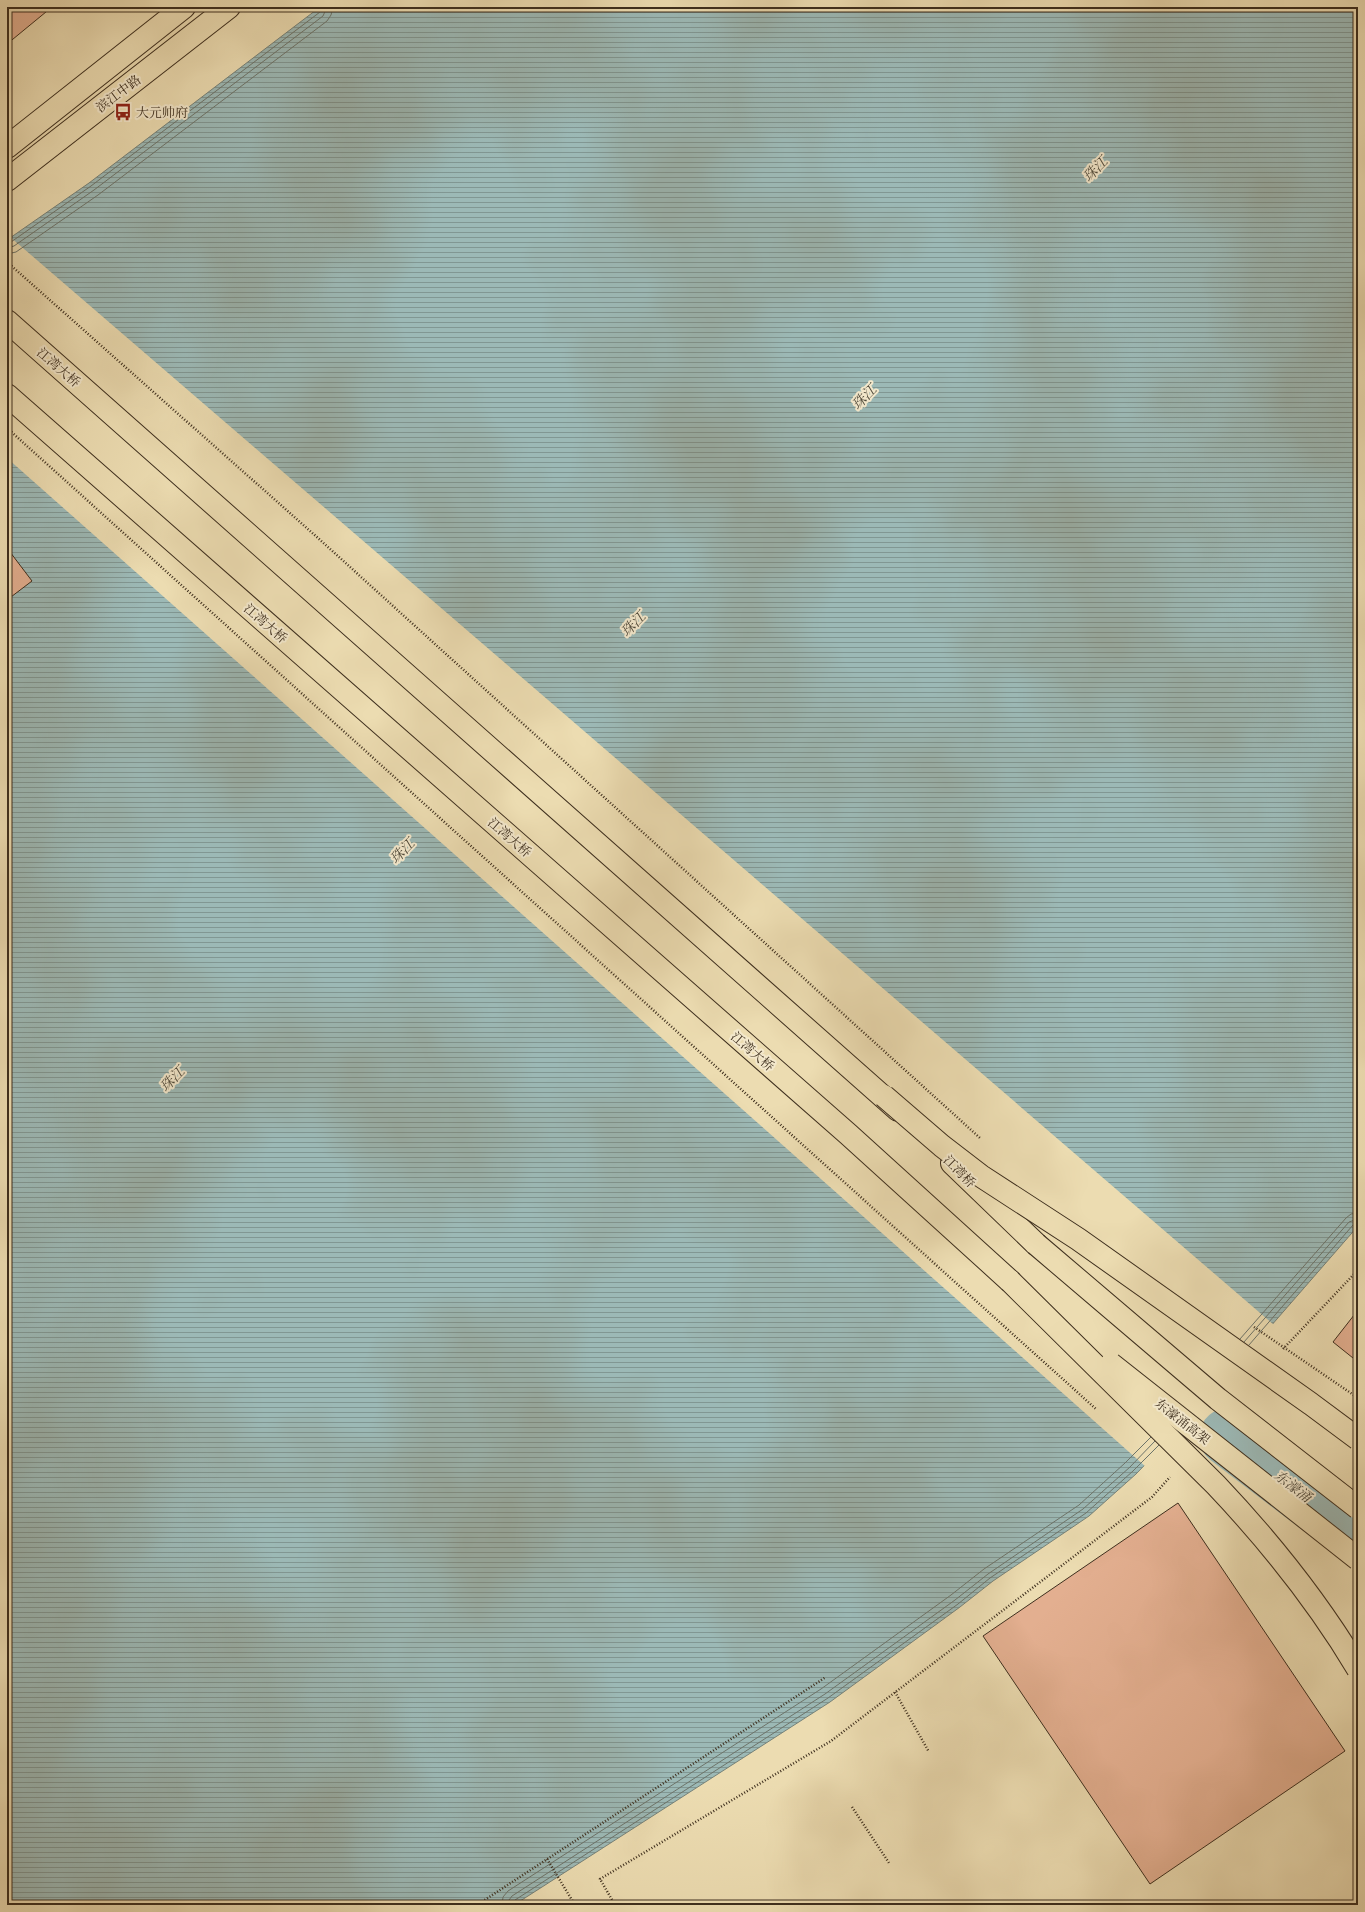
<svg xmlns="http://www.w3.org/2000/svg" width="1365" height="1912" font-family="'Libre Caslon Text','Noto Serif SC',serif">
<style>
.water{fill:url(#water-rules);stroke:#768279}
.pier{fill:#ecdcb1}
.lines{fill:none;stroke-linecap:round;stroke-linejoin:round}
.shore{stroke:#6d746a;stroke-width:1}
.river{stroke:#9cb9b6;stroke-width:58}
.building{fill:#e3af90;stroke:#3e2f1e}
.major-casing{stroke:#3e2f1e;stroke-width:24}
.highway-casing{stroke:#3e2f1e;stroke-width:24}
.path{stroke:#3e2f1e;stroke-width:2.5;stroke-dasharray:1 2;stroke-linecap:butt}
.major{stroke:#ecdcb1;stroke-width:22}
.highway{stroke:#ecdcb1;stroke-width:22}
.highway-bridge-casing{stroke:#3e2f1e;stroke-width:24;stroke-linecap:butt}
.path-bridge{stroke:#3e2f1e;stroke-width:2.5;stroke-dasharray:1 2;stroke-linecap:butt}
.highway-bridge{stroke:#ecdcb1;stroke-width:22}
.labels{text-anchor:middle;stroke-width:4;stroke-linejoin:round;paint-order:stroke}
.street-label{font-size:13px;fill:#3e2f1e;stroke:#f3e8cc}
.poi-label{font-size:13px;fill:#3e2f1e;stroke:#f3e8cc;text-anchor:start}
.water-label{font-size:14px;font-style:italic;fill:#514b3c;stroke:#f3e8cc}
</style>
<defs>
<pattern id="water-rules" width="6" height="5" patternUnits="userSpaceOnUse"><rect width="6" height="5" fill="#9cb9b6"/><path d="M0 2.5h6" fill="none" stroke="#819793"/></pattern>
</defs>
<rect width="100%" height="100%" fill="#ecdcb1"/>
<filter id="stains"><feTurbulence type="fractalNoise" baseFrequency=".005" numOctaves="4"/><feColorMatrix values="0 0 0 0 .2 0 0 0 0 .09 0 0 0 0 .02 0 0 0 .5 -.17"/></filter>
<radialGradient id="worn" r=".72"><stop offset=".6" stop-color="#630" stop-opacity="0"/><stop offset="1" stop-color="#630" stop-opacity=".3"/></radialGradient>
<path class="water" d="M 320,7 L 1358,7 L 1358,1226 L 1196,1412 L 1136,1474 L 1089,1516 L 993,1581 L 960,1607 L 830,1702 L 514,1905 L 7,1905 L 7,240 L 89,183 Z"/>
<path class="pier" d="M 9,236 L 1274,1325 L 1198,1414 L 1146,1467 L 7,458 L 7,238 Z"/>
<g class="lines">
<g class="shore">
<path d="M 7,243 L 11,242 L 91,186 L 320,12 L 322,7"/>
<path d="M 7,248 L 14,246 L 94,190 L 323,16 L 327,7"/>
<path d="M 7,254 L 16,252 L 98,195 L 327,21 L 331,15 L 333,7"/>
<path d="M 1240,1339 L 1346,1218 L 1351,1214 L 1358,1213"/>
<path d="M 1244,1342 L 1349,1222 L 1358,1219"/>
<path d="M 1249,1345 L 1353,1225 L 1358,1224"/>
<path d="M 502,1905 L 503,1897 L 508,1891 L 821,1689 L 951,1595 L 984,1569 L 1079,1505 L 1125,1463 L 1151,1437"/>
<path d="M 508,1905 L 509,1900 L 512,1896 L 825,1694 L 955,1600 L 988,1574 L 1083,1509 L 1130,1467 L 1155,1441"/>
<path d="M 513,1905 L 515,1900 L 828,1698 L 958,1604 L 990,1578 L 1086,1513 L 1133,1471 L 1159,1445"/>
</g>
<path class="river" d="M 1228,1437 L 1358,1536"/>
</g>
<g class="building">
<path d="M 7,7 L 52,7 L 7,44 Z"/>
<path d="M 7,548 L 32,581 L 7,600 Z"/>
<path d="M 1358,1310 L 1358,1362 L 1333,1342 Z"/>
<path d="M 1178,1503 L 1345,1751 L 1150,1884 L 983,1636 Z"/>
</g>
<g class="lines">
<g class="major-casing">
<g id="major">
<path d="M 7,147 L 184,7"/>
<path d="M 7,180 L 229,7"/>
</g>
</g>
<g class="highway-casing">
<g id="highway">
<path d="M 7,321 L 898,1110"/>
<path d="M 7,395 L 848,1134 L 1010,1281"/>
<path d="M 952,1163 L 1036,1244"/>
</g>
</g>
<g class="path">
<path d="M 1283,1349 L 1358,1270"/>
<path d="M 895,1692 L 929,1752"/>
<path d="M 852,1807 L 889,1863"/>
<path d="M 547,1859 L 575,1905"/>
<path d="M 477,1905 L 826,1677"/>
<path d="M 615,1905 L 600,1879 L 831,1741 L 1152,1497 L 1170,1477"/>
</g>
<use href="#major" class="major"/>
<use href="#highway" class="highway"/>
<g class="highway-bridge-casing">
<g id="highway-bridge">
<path d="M 884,1096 L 942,1146 L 981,1176 L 1078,1239 L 1311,1404 L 1358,1439"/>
<path d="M 1036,1244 L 1218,1399 L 1358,1508"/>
<path d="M 1010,1281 L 1216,1485 C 1270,1542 1318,1602 1358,1669"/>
<path d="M 1111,1364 L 1358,1559"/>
</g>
</g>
<g class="path-bridge">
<path d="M 7,262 L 318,538 L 980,1138"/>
<path d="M 7,428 L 1096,1409"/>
<path d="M 1254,1327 L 1358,1398"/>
</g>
<use href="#highway-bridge" class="highway-bridge"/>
</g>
<defs>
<g id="bus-bare" transform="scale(1.38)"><path d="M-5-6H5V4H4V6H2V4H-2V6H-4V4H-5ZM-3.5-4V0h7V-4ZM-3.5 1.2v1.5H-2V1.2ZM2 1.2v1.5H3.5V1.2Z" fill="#8f2418" stroke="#f3e8cc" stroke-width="2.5" paint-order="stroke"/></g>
</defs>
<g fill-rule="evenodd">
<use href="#bus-bare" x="123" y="112"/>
</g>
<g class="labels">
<g class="street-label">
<text transform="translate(118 93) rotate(-37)" y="5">滨江中路</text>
<text transform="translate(59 367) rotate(41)" y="5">江湾大桥</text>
<text transform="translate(266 623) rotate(41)" y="5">江湾大桥</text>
<text transform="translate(510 837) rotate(41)" y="5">江湾大桥</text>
<text transform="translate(753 1051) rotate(41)" y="5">江湾大桥</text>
<text transform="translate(960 1171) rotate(45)" y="5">江湾桥</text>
<text transform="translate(1183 1421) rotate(38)" y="5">东濠涌高架</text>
</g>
<g class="poi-label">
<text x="136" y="117">大元帅府</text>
</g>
<g class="water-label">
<text transform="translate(1095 169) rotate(-45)" y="5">珠江</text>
<text transform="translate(864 397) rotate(-45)" y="5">珠江</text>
<text transform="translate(633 624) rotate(-45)" y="5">珠江</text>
<text transform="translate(402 851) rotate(-45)" y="5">珠江</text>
<text transform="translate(172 1079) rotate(-45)" y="5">珠江</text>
<text transform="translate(1293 1486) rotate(37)" y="5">东濠涌</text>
</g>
</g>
<rect width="1365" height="1912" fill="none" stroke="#ecdcb1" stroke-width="24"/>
<rect x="8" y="8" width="1349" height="1896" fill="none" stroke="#3e2f1e" stroke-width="2"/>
<rect x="12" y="12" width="1341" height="1888" fill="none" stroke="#3e2f1e"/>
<rect width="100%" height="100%" filter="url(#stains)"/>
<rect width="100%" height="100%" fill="url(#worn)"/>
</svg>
